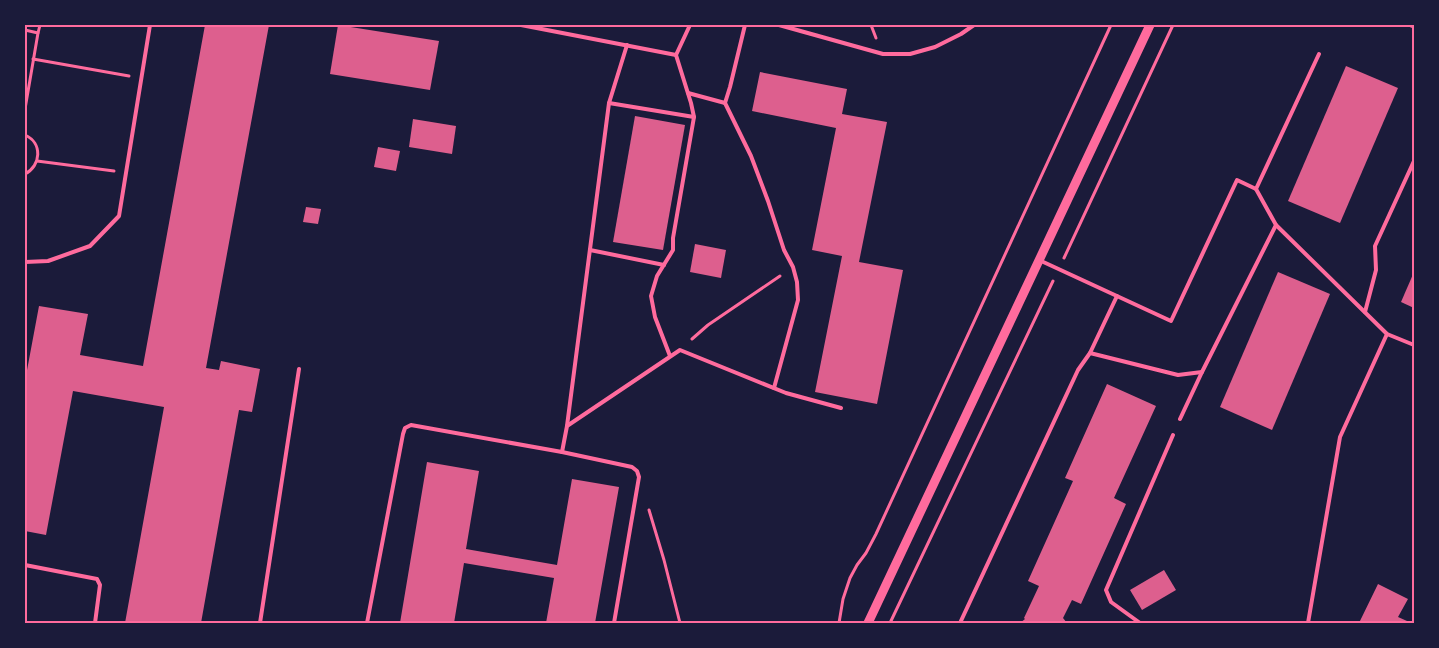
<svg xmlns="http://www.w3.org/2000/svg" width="1439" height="648" font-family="'Roboto Condensed',sans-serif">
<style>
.building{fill:#dd5f8e}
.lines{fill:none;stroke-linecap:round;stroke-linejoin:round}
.path{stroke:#ff6b9d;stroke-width:3}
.service{stroke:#ff6b9d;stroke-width:4}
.tertiary{stroke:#ff6b9d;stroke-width:9}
.neatline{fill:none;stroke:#ff6b9d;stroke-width:2}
</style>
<rect width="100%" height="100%" fill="#1b1b3a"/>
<g class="building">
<polygon points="205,25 269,25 206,368 219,370 221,361 260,369 252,412 239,410 201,623 125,623 164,407 73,391 46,535 25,531 25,381 39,306 88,314 80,355 143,366"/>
<polygon points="338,25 439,41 430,90 330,74"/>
<polygon points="1346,66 1398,88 1340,223 1288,201"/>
<polygon points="760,72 847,89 842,114 887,122 859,262 903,270 877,404 815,392 842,256 812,250 836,128 752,111"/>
<polygon points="635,116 685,125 663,250 613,242"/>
<polygon points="413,119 456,126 452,154 409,147"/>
<polygon points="378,147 400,151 396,171 374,167"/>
<polygon points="306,207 321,209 318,224 303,222"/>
<polygon points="695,244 726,250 721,278 690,272"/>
<polygon points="1278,272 1330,294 1272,430 1220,407"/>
<polygon points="1414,272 1414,308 1401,302"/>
<polygon points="1107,384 1156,406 1114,498 1126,504 1081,604 1072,600 1063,618 1067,623 1020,623 1025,619 1024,618 1039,586 1028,581 1073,481 1065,478"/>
<polygon points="427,462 479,471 466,549 557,565 572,479 619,487 595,623 546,623 554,578 464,563 454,623 400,623"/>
<polygon points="1164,570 1176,590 1142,610 1130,590"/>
<polygon points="1378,584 1408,599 1398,617 1407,621 1406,623 1359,623"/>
</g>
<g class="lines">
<g class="path">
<polyline points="871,25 876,38"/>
<polyline points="1409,25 1414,27"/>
<polyline points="25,30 38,33 40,25"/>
<polyline points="33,59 129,76"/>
<polyline points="25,109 38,33"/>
<path d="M 25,135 C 43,143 41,166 25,174"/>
<polyline points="37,161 114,171"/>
<polyline points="1064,258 1173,25"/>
<polyline points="692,339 708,325 780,276"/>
<polyline points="649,510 664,560 680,623"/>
<polyline points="839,623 843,599 850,578 857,565 866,553 876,534 1111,25"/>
<polyline points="890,623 1053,281"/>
</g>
<g class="service">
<polyline points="521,25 676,55"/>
<polyline points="745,25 730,87 725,103 751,156 768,201 784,250 793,267 797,282 798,300 774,388"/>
<polyline points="779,25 883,54 910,54 935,47 961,34 974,25"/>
<polyline points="688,93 725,103"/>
<polyline points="609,103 694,117"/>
<polyline points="1276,225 1387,334 1414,345"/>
<polyline points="590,250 664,265"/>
<polyline points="1039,260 1171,321 1237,180 1256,189"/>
<polyline points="25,262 48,261 90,246 119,216 150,25"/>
<polyline points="1365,312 1376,270 1375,246 1414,161"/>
<polyline points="1090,353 1117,296"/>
<polyline points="670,356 655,317 651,296 657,276 673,250 673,238 694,117 691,103 676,55 690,25"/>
<polyline points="1180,419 1202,372 1276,225 1256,189 1319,54"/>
<polyline points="567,426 609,103 627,45"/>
<polyline points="562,452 567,426 680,350 786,393 841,408"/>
<polyline points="25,565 97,579 100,585 95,623"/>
<polyline points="260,623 299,369"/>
<polyline points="367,623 403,434 405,428 411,425 562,452 632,467 637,471 639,477 614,623"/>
<polyline points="960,623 1078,370 1090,353 1178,375 1202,372"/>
<polyline points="1140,623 1111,602 1106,590 1173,435"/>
<polyline points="1308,623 1340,437 1387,334"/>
</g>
<polyline class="tertiary" points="868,623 1150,25"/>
</g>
<rect width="1439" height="648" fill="none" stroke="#1b1b3a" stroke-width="52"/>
<rect x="26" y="26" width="1387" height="596" class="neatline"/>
</svg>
